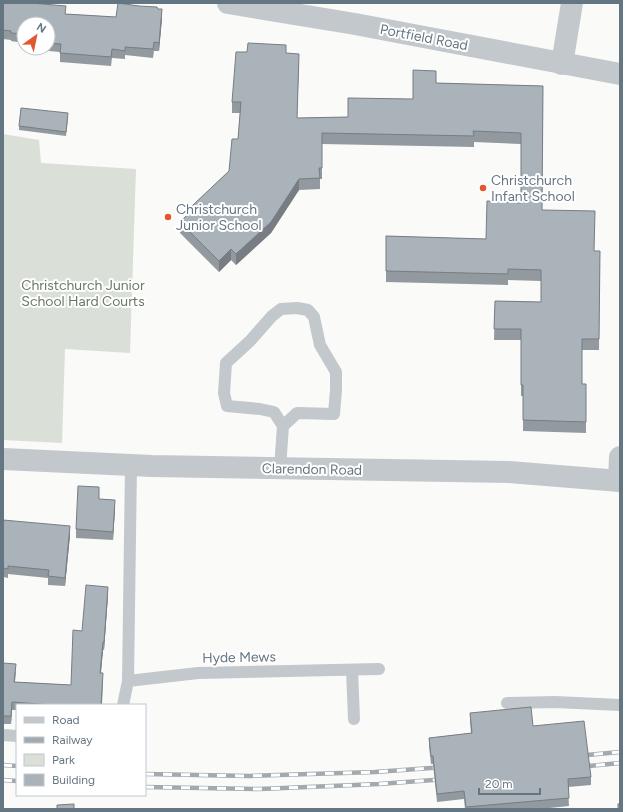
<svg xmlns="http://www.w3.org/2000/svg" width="623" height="812" font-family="Figtree,sans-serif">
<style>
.green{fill:#dadfd7}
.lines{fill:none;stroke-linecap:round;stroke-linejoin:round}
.lane{stroke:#c3c8cc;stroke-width:12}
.street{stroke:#c3c8cc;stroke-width:22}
.rail-casing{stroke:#a2aab0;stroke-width:4.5}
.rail{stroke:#fff;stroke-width:3;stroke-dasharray:9;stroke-linecap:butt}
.wall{fill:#929a9f}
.shaded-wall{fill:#777d82}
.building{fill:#aab3b9;stroke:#777d82}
.poi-dot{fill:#e4572e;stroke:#fff;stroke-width:1.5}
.labels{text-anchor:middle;stroke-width:4;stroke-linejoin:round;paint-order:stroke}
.street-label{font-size:14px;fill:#657683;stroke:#fff}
.poi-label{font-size:14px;fill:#657683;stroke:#fff;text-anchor:start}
.park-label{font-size:14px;fill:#687a64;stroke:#fff}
</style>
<rect width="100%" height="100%" fill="#fafaf8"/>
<polygon class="green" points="3,134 39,140 41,163 136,169 130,353 65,349 62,443 3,440"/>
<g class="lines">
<g class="lane">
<polyline points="280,468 283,426 274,412 260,409 227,406 224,393 226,363 250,341 272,316 281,309 297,308 308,310 314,317 320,345 336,372 336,390 334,414 297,413 283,426"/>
<polyline points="352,670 354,719"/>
<polyline points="128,681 131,465"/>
<polyline points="507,703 555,702 620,705"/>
<polyline points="123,705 128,681 198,673 379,669"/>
<polyline points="3,735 17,736"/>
</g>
<g class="street">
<polyline points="228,3 355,24 620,74"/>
<polyline points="562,64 572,3"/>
<polyline points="3,459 152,466 509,472 620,481"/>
<polyline points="619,481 620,457"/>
</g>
<g class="rail-casing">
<g id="rail">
<polyline points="576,756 620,752"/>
<polyline points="3,765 17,766"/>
<polyline points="578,767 620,763"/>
<polyline points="145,774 249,776 375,772 445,767"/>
<polyline points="3,780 17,781"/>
<polyline points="145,787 260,789 379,784 447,779"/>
</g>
</g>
<use href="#rail" class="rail"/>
</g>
<g class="wall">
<polygon points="3,3 66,14 116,17 162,18 159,51 154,51 153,58 125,55 125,59 112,58 111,66 60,62 60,52 27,49 27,48 48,48 48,24 24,24 24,43 11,41 11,40 3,39"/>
<polygon points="286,53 299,65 297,118 348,117 413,99 436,83 543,86 542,210 594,251 600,251 599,350 582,350 582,384 586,384 586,433 523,431 523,396 521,396 521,340 494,340 495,301 541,302 541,281 508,280 508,285 386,282 386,236 486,239 521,203 521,144 474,142 474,147 322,144 322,179 320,179 320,189 299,190 271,233 236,265 231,260 219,272 180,233 180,222 192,210 192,206 229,171 238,139 240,113 232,113 232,102"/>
<polygon points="68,118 66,136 19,130 19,126"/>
<polygon points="99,499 115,508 113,540 76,538 76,529"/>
<polygon points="3,520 70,535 65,586 48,585 48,578 8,574 8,578 3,577"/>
<polygon points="108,595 104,650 103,650 101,673 103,681 102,705 17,705 17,710 12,710 11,724 3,724 3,663 16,672 15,682 71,685 82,631"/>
<polygon points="470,713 533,726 591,777 591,785 568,787 569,806 540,809 465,809 464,799 437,802 433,764 431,764 429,746 429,738 471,733 470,721"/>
</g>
<g class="shaded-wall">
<polygon points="162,9 162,18 159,51 159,43"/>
<polygon points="299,179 299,190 271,233 236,265 236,254"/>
<polygon points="231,249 231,260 219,272 219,261"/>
<polygon points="115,500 115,508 113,540 113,532"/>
<polygon points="70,526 70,535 65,586 65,578"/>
<polygon points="108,587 108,595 104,650 104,642"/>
<polygon points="103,642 103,650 100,681 100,673"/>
<polygon points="12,702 12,710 11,724 11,716"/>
</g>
<g class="building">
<polygon points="3,3 31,3 66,6 65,14 116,17 118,3 139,6 157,7 158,9 162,9 159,43 154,42 153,49 125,47 125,51 112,49 111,57 60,53 61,44 48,43 48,24 24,24 24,34 11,33 11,31 3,30"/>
<polygon points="248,43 286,45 286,53 299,54 297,118 348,117 348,98 413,99 413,70 436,71 436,83 543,86 542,210 595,211 594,251 600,251 599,339 582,339 582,384 586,384 586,422 523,420 523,385 521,385 521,329 494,329 495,301 541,302 541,270 508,269 508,274 386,271 386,236 486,239 487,201 521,203 521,133 473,131 474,136 322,133 322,168 319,168 320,178 299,179 271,222 236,254 231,249 219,261 180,222 194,208 192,206 229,171 232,139 238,139 241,102 232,102 236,52 247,52"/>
<polygon points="21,108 68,113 66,132 19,126"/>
<polygon points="78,486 99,487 99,499 115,500 113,532 76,529"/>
<polygon points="3,520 70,526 65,578 48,576 49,570 8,566 8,569 3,568"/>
<polygon points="86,585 108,587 104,642 103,642 100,673 103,673 101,705 53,705 12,702 11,716 3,716 3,663 16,664 14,682 71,685 73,630 82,631"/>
<polygon points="531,707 533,726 584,721 591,777 568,779 569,798 466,807 464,791 437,794 433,756 431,756 429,738 472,733 470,713"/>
<polygon points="74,804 74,809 57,809 57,805"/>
<rect x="618" y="804" width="2" height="5"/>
</g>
<g class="poi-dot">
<circle cx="483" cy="188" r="4"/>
<circle cx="168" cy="217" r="4"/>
</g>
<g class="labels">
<g class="street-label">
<text transform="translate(424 37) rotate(11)" y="5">Portfield Road</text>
<text transform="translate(312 469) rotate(1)" y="5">Clarendon Road</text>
<text transform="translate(239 657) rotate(-1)" y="5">Hyde Mews</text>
</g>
<g class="poi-label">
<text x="491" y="185">Christchurch<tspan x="491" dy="16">Infant School</tspan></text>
<text x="176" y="214">Christchurch<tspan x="176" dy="16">Junior School</tspan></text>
</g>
<g class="park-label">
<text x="83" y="290">Christchurch Junior<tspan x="83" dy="16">School Hard Courts</tspan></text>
</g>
</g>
<rect width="623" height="812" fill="none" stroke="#657683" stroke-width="8"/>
<rect x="16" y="704" width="130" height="92" fill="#ffffff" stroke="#c1c8cd"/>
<rect x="24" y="717" width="20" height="6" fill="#c3c8cc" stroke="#c1c8cd"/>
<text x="52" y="724" font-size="12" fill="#657683">Road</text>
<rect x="24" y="737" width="20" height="6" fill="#a2aab0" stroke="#c1c8cd"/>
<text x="52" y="744" font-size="12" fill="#657683">Railway</text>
<rect x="24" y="754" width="20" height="12" fill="#dadfd7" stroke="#c1c8cd"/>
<text x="52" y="764" font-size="12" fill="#657683">Park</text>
<rect x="24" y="774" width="20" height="12" fill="#aab3b9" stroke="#c1c8cd"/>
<text x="52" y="784" font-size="12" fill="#657683">Building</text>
<g transform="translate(36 36) rotate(33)"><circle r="19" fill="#ffffff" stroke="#c1c8cd"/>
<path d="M0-3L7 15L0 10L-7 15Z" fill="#e4572e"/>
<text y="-6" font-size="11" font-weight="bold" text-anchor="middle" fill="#657683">N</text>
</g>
<path d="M479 788v6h61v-6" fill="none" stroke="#657683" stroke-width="2"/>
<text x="485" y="788" font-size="12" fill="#657683" stroke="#ffffff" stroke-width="3" paint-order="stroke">20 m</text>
</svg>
